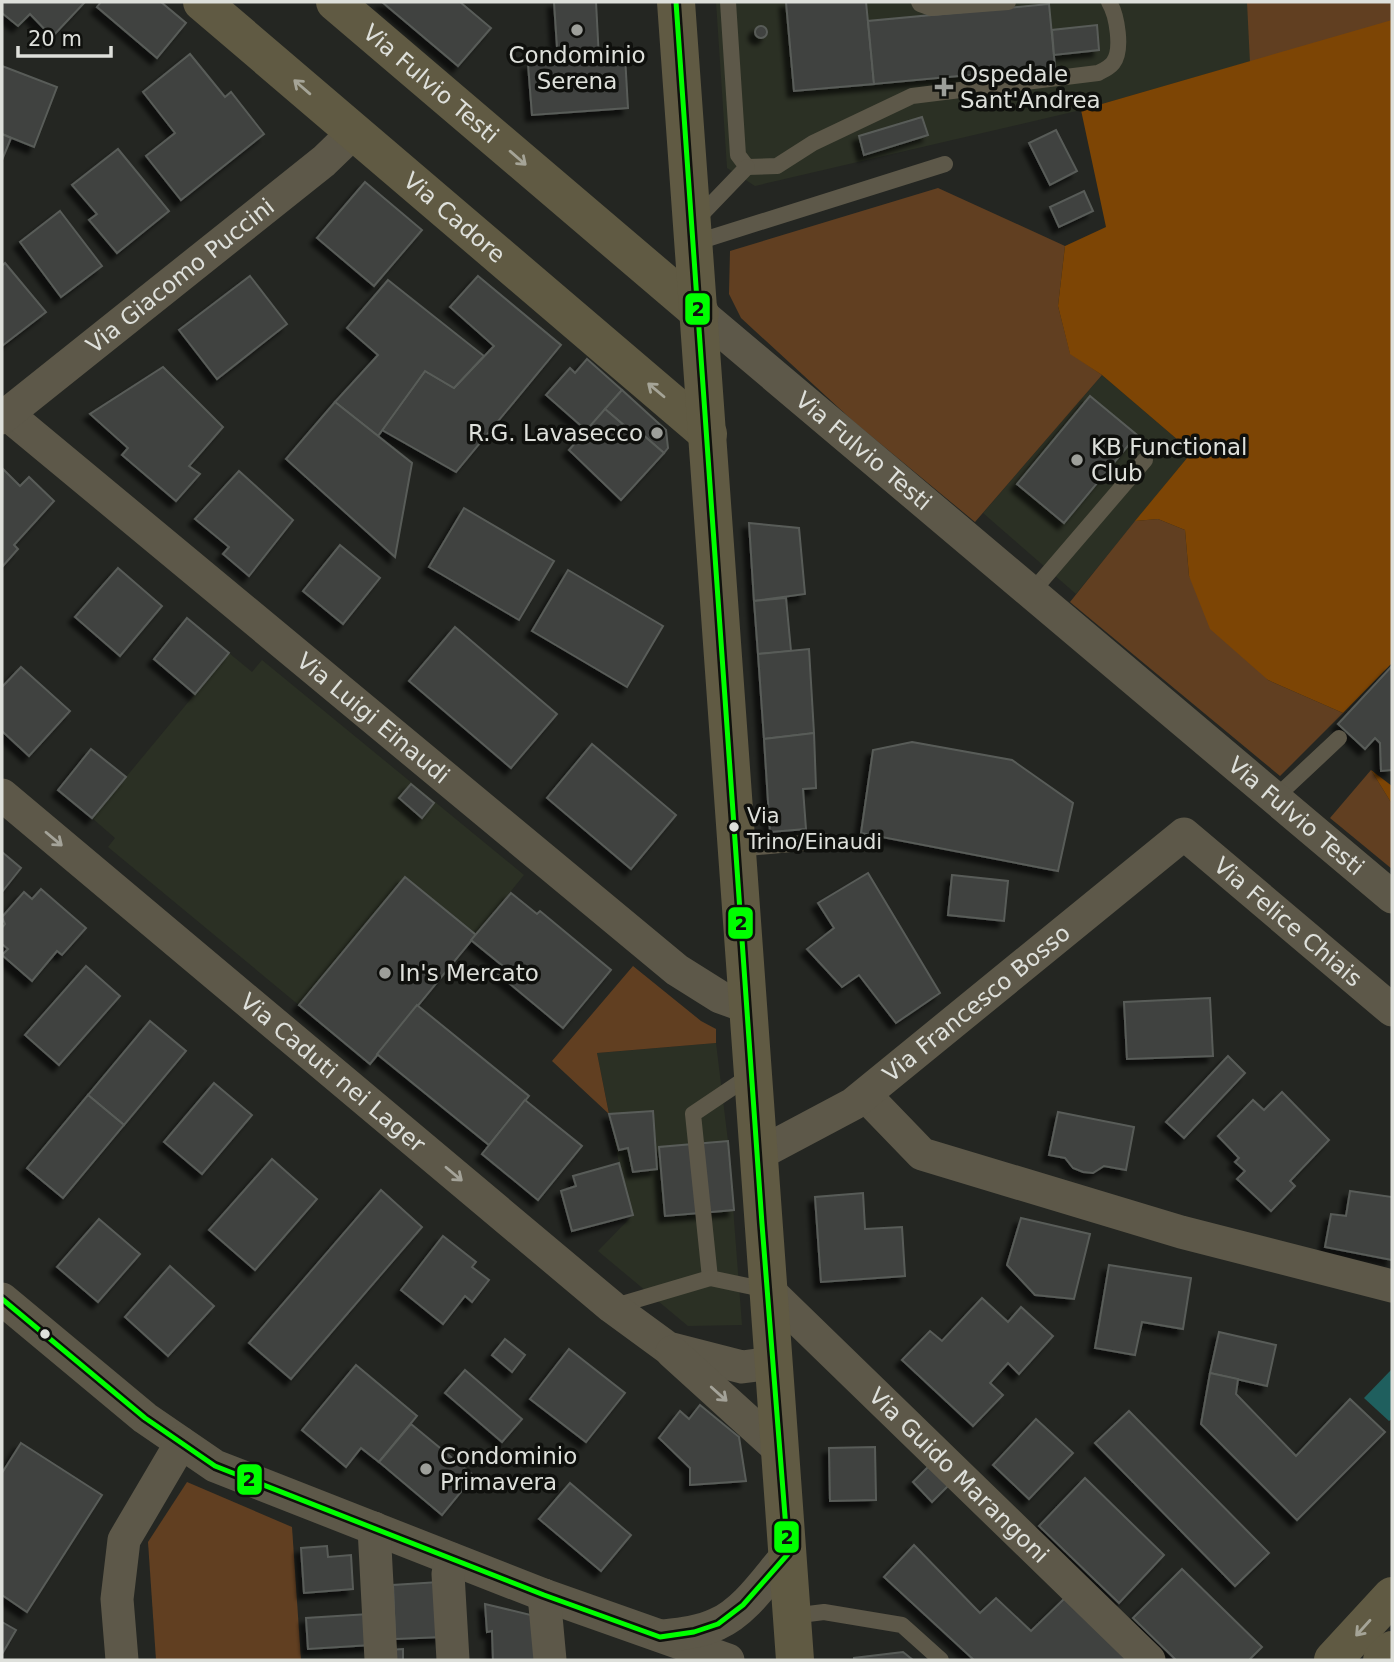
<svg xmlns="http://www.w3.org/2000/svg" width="1394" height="1662" font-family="'DejaVu Sans',sans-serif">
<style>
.built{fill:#2b3024}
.green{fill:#613f21}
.forest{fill:#7d4505}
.water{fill:#1f5f5e}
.building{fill:#3f423f;stroke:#595c59;stroke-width:2;filter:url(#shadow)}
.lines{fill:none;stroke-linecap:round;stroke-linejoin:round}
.lane{stroke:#5d5849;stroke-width:16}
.street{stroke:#5d5849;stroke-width:33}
.secondary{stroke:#605a43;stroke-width:38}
.bus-1-casing{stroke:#0f100d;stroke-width:10}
.bus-1{stroke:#0f0;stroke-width:5}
.oneway{stroke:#a5a497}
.oneway2{stroke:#a4a399}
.poi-dot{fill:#9d9f9a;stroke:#0f100d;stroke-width:2.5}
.bus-dot{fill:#dee0db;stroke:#0f100d;stroke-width:2.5}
.labels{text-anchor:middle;stroke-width:7;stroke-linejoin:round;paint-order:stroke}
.bus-label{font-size:21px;fill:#dee0db;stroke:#0f100d;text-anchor:start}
.poi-label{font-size:23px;fill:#dee0db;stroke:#0f100d;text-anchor:start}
.street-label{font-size:23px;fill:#dee0db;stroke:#0f100d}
.line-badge{stroke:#0f100d;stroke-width:2.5}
.pale-badge-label{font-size:19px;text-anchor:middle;font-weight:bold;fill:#111}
</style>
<defs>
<filter id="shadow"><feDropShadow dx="-6" dy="6" stdDeviation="2" flood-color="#0009"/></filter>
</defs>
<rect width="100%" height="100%" fill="#242622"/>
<g class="built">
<polygon points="716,2 1392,2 1392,21 1081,110 755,186 727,168"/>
<polygon points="1102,375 1192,452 1076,594 983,513"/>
<polygon points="229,653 252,672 262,660 524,875 370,1064 108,847 115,838 92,818"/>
<polygon points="716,1043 728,1141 742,1325 688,1326 598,1251 633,1215 619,1163 597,1053"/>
</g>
<g class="green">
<polygon points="1247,2 1392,2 1392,21 1250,63"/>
<polygon points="938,188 1065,246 1058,306 1070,353 1102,375 975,522 853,421 741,318 729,294 730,251"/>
<polygon points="1158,519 1185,530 1189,576 1268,680 1343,713 1280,776 1070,602 1135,521"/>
<polygon points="1371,770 1392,804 1392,869 1330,818"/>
<polygon points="633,966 701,1021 716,1029 716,1043 597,1053 609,1114 552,1061"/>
<polygon points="187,1482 292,1527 301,1660 156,1660 148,1542"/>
</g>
<g class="forest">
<polygon points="1392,20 1392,663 1343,713 1268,680 1210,629 1189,576 1185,530 1158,519 1135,521 1192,452 1102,375 1070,354 1058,306 1065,246 1106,227 1081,110"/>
<polygon points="1371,770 1392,786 1392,804"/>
</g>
<polygon class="water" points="1392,1369 1392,1419 1389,1421 1364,1398"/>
<g class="building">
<polygon points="2,2 85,2 52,37 30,14 18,26 2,13"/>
<polygon points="101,2 161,2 186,23 157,58 97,7"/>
<polygon points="382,2 460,2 491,28 458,66"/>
<polygon points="554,2 596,2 599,59 558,62"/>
<polygon points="786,2 866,2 874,84 794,91"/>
<polygon points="1049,4 1055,67 874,84 868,21"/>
<polygon points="1097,25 1099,50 1054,55 1052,30"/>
<circle cx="761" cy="32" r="6"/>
<polygon points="190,54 225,97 231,92 264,134 181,200 146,156 175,133 143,92"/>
<polygon points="625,56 628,108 532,115 528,64"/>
<polygon points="2,66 57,87 34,147 2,134"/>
<polygon points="922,117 928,135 864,155 859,136"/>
<polygon points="1056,130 1077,171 1050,185 1029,143"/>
<polygon points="2,134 11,138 2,160"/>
<polygon points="118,149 169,211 117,253 89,220 97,214 72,185"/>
<polygon points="365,182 422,230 374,286 317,238"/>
<polygon points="1084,191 1093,211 1059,227 1050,207"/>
<polygon points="60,211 102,266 61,297 20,242"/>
<polygon points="5,263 46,312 2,346 2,266"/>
<polygon points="250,276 287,324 217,379 179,330"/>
<polygon points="478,276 561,345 456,472 382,430 425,371 454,388 494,346 450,307"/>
<polygon points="388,280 484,356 454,388 425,371 378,436 335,402 378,355 347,328"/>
<polygon points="587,359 622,390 587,431 546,395 570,368 575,373"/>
<polygon points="163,367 223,427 189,466 200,474 176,501 122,455 128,448 90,414"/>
<polygon points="622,390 666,430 668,448 664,453 642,434 639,438 605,409"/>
<polygon points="1090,396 1137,435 1064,523 1017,484"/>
<polygon points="335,402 412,463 395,557 286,459"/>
<polygon points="605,409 639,438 642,434 664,453 621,500 569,450"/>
<polygon points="3,469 20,486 29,477 54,501 14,545 18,549 2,567"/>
<polygon points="239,471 293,520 249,576 223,554 229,547 195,519"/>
<polygon points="464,508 554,561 519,620 429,567"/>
<polygon points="749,523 799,528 805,594 754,601"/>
<polygon points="340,545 380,578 343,624 303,591"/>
<polygon points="118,568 162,606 120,656 75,617"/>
<polygon points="568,570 663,626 627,687 532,631"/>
<polygon points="786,598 791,651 758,654 754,601"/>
<polygon points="187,618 229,653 195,694 154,659"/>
<polygon points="455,627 557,714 511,768 409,681"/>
<polygon points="809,649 814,733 764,739 758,654"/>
<polygon points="1392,666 1392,770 1381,771 1380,743 1375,738 1365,749 1338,724"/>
<polygon points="21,667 70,711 29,756 2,731 2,687"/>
<polygon points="814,733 816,788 803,789 806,829 770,832 764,739"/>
<polygon points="912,742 1012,760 1073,803 1058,871 861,833 873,750"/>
<polygon points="592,744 676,815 631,869 547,798"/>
<polygon points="91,749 126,777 92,818 58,790"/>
<polygon points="411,784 434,803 422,818 399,798"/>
<polygon points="2,852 21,868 2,892"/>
<polygon points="868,873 940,993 896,1023 859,975 842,987 807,949 834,928 818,903"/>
<polygon points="952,875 1008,881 1004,921 948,915"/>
<polygon points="405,877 476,935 370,1064 299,1005"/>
<polygon points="41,889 86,928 62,955 57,951 32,981 2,955 8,949 2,944 2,928 5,924 2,917 24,892 32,899"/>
<polygon points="511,893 537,914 540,911 611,970 563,1028 498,974 504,967 471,940"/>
<polygon points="86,966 120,996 59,1065 25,1035"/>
<polygon points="1210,998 1213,1056 1127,1059 1124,1002"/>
<polygon points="417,1005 529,1096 489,1145 377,1054"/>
<polygon points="150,1021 186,1051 124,1125 88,1095"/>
<polygon points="1228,1056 1245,1073 1184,1138 1166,1122"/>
<polygon points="214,1083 252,1115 202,1174 164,1142"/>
<polygon points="1282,1092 1329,1140 1290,1181 1295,1186 1271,1211 1237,1179 1245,1171 1235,1162 1239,1158 1218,1136 1253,1100 1264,1110"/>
<polygon points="88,1095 124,1125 63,1198 27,1168"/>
<polygon points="525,1100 582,1146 538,1200 482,1154"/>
<polygon points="653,1111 657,1169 633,1172 628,1148 619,1150 609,1114"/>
<polygon points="1058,1112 1134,1127 1126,1170 1104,1166 1093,1173 1083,1172 1073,1168 1065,1158 1049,1155"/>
<polygon points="728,1141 734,1210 665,1216 659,1147"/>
<polygon points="272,1159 317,1199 255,1270 209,1230"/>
<polygon points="619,1163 633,1215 572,1231 561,1191 576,1186 573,1176"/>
<polygon points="381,1190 422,1227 291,1379 249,1343"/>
<polygon points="1350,1191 1392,1197 1392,1260 1325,1247 1331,1214 1346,1216"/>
<polygon points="863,1193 865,1229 902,1227 905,1276 821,1282 815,1197"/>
<polygon points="1021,1218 1090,1234 1074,1299 1035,1295 1007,1265"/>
<polygon points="99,1219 140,1254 98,1302 57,1267"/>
<polygon points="443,1236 476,1262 472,1267 489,1280 472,1302 465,1296 443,1324 401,1290"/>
<polygon points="1109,1265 1191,1278 1183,1329 1142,1322 1135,1355 1095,1348"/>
<polygon points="170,1266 214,1306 168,1356 125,1317"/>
<polygon points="982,1298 1008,1322 1021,1307 1053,1336 1019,1374 1008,1363 990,1383 1003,1395 973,1426 902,1360 930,1331 942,1341"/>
<polygon points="1219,1332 1276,1345 1267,1386 1210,1373"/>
<polygon points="505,1339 525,1355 512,1372 492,1355"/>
<polygon points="569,1349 625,1393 586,1442 530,1399"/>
<polygon points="356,1365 417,1416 379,1462 361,1448 346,1467 302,1430"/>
<polygon points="465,1370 522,1419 502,1442 445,1393"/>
<polygon points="1210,1373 1238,1379 1236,1394 1296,1456 1350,1399 1385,1432 1297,1520 1201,1424"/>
<polygon points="700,1405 739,1437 746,1481 690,1485 690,1468 659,1438 680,1411 689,1419"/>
<polygon points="1129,1411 1269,1553 1235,1586 1095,1443"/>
<polygon points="1036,1419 1073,1453 1029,1499 993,1465"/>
<polygon points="411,1424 474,1476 442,1515 379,1462"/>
<polygon points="21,1443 102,1495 27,1612 2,1595 2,1473"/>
<polygon points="875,1447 876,1500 830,1501 829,1448"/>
<polygon points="930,1465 949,1485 932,1502 913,1482"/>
<polygon points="1085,1478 1164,1555 1119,1603 1039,1526"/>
<polygon points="570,1483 631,1535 601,1571 539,1519"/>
<polygon points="914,1545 980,1613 996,1598 1031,1631 1065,1598 1127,1660 974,1660 884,1577"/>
<polygon points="327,1546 328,1557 351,1555 353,1589 304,1593 301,1548"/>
<polygon points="1182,1569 1262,1647 1249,1660 1176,1660 1133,1618"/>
<polygon points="439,1582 442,1637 395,1639 393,1585"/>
<polygon points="485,1604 539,1617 542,1660 493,1660 492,1631 487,1632"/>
<polygon points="369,1614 371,1645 308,1649 306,1618"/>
<polygon points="2,1622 16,1630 2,1654"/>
<polygon points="403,1649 403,1660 389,1660 389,1650"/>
<polygon points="903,1652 913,1660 854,1660 854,1658"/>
</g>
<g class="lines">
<g class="lane">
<path d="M 728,2 L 738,155 L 747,167 L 777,166 L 813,143 L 912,96 L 1098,73 C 1104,70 1109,68 1113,63 C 1123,50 1117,15 1109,2"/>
<polyline points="919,2 920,4 931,8 1008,2"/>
<polyline points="697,219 747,167"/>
<polyline points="694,243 945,164"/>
<polyline points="1031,593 1145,460"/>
<polyline points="1275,798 1339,738"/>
<polyline points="737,849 825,841"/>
<polyline points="751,1075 693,1114 710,1278 767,1290"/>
<polyline points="612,1307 710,1278"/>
<polyline points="792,1616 824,1612 902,1625 941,1660"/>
</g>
<g class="street">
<path id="s1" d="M 700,313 L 1392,897"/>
<path id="s2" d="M 7,414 L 677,970 L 720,997 L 748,1007"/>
<path id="s3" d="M 2,418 L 324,161 L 354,132"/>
<path id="s4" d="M 2,795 L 612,1307 L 668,1348 L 742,1367 L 773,1363"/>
<polyline points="865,1095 922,1154 1181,1232 1392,1286"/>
<path id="s5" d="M 757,1155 L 853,1104 L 1184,834 L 1392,1010"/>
<path id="s6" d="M 768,1290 L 1149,1660"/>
<polyline points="2,1299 145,1418 215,1466 544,1595 728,1660"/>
<polyline points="672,1352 780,1450"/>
<polyline points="374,1528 381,1660"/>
<polyline points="451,1559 448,1574 453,1660"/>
<polyline points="544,1595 550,1660"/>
<path d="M 663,1636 C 681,1634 700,1632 717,1624 C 746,1611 767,1578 788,1554"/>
<polyline points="122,1660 117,1599 124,1540 181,1443"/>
</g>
<g class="secondary">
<path id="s7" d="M 202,2 L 708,434"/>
<path id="s8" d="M 335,2 L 700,313"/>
<polyline points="676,2 795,1660"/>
<polyline points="1333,1660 1392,1596"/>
<polyline points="1382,1660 1392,1650"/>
</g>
<g class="bus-1-casing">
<polyline id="bus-1" points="2,1299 145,1418 215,1466 544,1595 660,1637 694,1632 718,1624 743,1605 788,1554 762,1224 676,2"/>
</g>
<use href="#bus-1" class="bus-1"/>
</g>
<defs><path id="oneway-shaft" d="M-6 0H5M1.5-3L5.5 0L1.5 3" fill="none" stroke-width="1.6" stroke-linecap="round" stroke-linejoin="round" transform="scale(1.75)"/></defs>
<g class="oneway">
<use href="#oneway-shaft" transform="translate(302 87) rotate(-139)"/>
<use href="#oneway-shaft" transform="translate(518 158) rotate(41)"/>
<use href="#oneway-shaft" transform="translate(656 390) rotate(-140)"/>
<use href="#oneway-shaft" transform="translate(1363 1628) rotate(132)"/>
</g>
<g class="oneway2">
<use href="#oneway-shaft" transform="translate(54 839) rotate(40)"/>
<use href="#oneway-shaft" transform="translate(454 1174) rotate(40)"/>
<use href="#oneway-shaft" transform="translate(719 1394) rotate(42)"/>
</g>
<g class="poi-dot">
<circle cx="577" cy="30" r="7"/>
<path d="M940.5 76.5h7v7h7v7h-7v7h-7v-7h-7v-7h7z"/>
<circle cx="657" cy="433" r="7"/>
<circle cx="1077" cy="460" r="7"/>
<circle cx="385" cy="973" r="7"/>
<circle cx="426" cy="1469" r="7"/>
</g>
<g class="bus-dot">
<circle cx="734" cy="827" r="6"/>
<circle cx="45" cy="1334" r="6"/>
</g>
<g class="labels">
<g class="bus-label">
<text x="747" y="823">Via<tspan x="747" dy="26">Trino/Einaudi</tspan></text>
</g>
<g class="poi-label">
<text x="577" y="63" text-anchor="middle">Condominio<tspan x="577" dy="26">Serena</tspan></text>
<text x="960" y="82">Ospedale<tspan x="960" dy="26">Sant'Andrea</tspan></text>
<text x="643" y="441" text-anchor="end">R.G. Lavasecco</text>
<text x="1091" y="455">KB Functional<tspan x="1091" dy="26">Club</tspan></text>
<text x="399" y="981">In's Mercato</text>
<text x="440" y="1464">Condominio<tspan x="440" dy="26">Primavera</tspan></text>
</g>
<g class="street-label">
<text dy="8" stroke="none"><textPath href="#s8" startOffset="126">Via Fulvio Testi</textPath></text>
<text dy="8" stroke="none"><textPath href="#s7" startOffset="332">Via Cadore</textPath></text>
<text dy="8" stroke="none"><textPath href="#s3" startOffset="228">Via Giacomo Puccini</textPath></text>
<text dy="8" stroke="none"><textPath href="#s1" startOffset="214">Via Fulvio Testi</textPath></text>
<text dy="8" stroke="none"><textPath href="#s2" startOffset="476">Via Luigi Einaudi</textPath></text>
<text dy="8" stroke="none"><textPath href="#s1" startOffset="780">Via Fulvio Testi</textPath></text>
<text dy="8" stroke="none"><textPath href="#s5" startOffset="672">Via Felice Chiais</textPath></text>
<text dy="8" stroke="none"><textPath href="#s5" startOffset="268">Via Francesco Bosso</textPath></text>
<text dy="8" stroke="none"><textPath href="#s4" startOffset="432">Via Caduti nei Lager</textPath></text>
<text dy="8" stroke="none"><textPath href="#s6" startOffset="266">Via Guido Marangoni</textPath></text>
</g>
</g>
<g class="line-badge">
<rect x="684" y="292" width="27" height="34" rx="7" fill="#0f0"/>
<rect x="727" y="906" width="27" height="34" rx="7" fill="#0f0"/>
<rect x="236" y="1463" width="27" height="33" rx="7" fill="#0f0"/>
<rect x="773" y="1520" width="27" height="34" rx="7" fill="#0f0"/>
</g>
<g class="pale-badge-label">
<text x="698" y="316">2</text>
<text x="741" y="930">2</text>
<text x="249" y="1486">2</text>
<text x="787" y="1544">2</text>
</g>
<rect width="1394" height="1662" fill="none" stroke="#dee0db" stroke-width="7"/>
<path d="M18 46v10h93v-10" fill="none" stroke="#dee0db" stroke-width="3.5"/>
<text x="28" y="46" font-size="21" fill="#dee0db" stroke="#0f100d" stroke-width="5" paint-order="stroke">20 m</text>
</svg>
